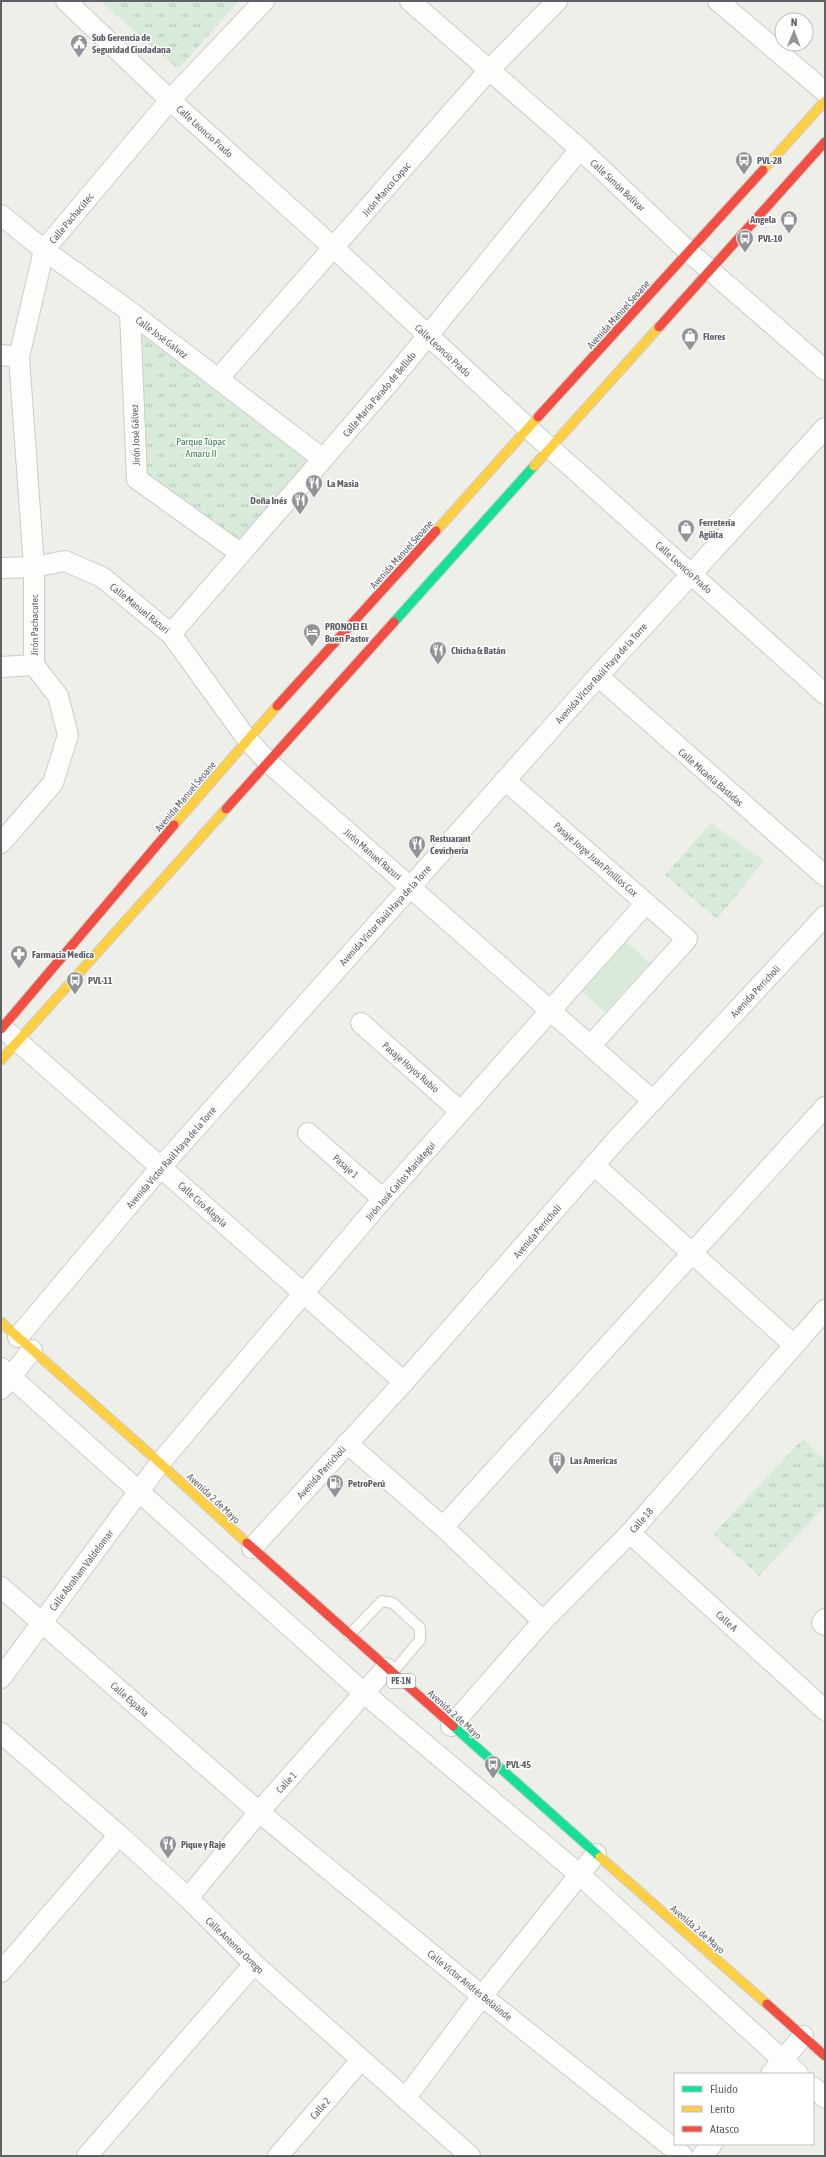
<svg xmlns="http://www.w3.org/2000/svg" width="826" height="2157" font-family="'Asap Condensed',sans-serif">
<style>
.grass{fill:url(#grass-tufts)}
.pitch{fill:#d8ebda}
.lines{fill:none;stroke-linecap:round;stroke-linejoin:round}
.lane-casing{stroke:#cbccca;stroke-width:12}
.street-casing{stroke:#cbccca;stroke-width:22}
.fast-casing{stroke:#cccccb;stroke-width:11}
.slow-casing{stroke:#cccccb;stroke-width:11}
.jam-casing{stroke:#cccccb;stroke-width:11}
.lane{stroke:#fdfdfc;stroke-width:10}
.street{stroke:#fdfdfc;stroke-width:20}
.fast{stroke:#16e098;stroke-width:9}
.slow{stroke:#ffcf43;stroke-width:9}
.jam{stroke:#f24e42;stroke-width:9}
.labels{text-anchor:middle;stroke-width:3;stroke-linejoin:round;paint-order:stroke}
.shield{fill:#fff;stroke:#8f9095;stroke-width:1}
.shield-label{font-size:9px;font-weight:bold;fill:#5f6168}
.poi-label{font-size:10px;font-weight:bold;fill:#5f6168;stroke:#fff;text-anchor:start}
.street-label{font-size:10px;fill:#5f6168;stroke:#fff}
.park-label{font-size:10px;fill:#36804a;stroke:#fff}
</style>
<defs>
<pattern id="grass-tufts" width="24" height="20" patternUnits="userSpaceOnUse"><rect width="24" height="20" fill="#d8ebda"/><path d="M3 7l-1-3M5 7V3M7 7l1-3M15 17l-1-3M17 17v-4M19 17l1-3" fill="none" stroke="#b2c2b5"/></pattern>
</defs>
<rect width="100%" height="100%" fill="#efefea"/>
<g class="grass">
<polygon points="100,1 239,1 178,69"/>
<polygon points="130,313 320,460 241,548 137,479"/>
<polygon points="711,823 764,861 717,919 665,875"/>
<polygon points="803,1439 825,1460 825,1506 759,1576 713,1534"/>
</g>
<polygon class="pitch" points="624,940 650,963 605,1012 579,989"/>
<g class="lines">
<g class="lane-casing">
<polyline id="lane" points="349,1635 382,1601 393,1603 420,1628 420,1640 392,1673"/>
</g>
<g class="street-casing">
<g id="street">
<polyline points="66,1 170,100 334,248 529,429 825,694"/>
<polyline points="410,1 580,149 689,252 825,370"/>
<polyline points="718,1 825,92"/>
<polyline points="1,215 44,250 121,305 323,459"/>
<polyline points="130,313 137,479 240,553"/>
<polyline points="1,355 19,357"/>
<polyline points="218,379 489,70 557,1"/>
<polyline points="1,568 34,567 65,561 102,577 171,634 247,739 268,762 653,1101"/>
<polyline points="171,634 394,377 580,149"/>
<polyline points="1,667 34,665"/>
<polyline points="598,676 825,876"/>
<polyline points="505,780 687,939 591,1045"/>
<polyline points="1,843 53,783 68,735 58,696 34,665 34,567 19,357 44,250 170,100 264,1"/>
<polyline points="361,1023 460,1111"/>
<polyline points="5,1030 404,1382"/>
<polyline points="308,1133 383,1199"/>
<polyline points="594,1165 794,1345"/>
<polyline points="18,1337 161,1167 598,676 825,428"/>
<polyline points="1,1368 364,1693 580,1875 798,2074"/>
<polyline points="1,1389 32,1350"/>
<polyline points="347,1443 443,1527 543,1621"/>
<polyline points="443,1527 825,1107"/>
<polyline points="630,1533 825,1710"/>
<polyline points="252,1548 404,1382 618,1138 825,916"/>
<polyline points="1,1587 259,1812 482,1996 683,2156"/>
<polyline points="825,1619 822,1623 825,1625"/>
<polyline points="1,1678 160,1463 383,1199 646,903"/>
<polyline points="451,1726 543,1621 630,1533 825,1310"/>
<polyline points="1,1733 119,1835 188,1898 254,1964 470,2156"/>
<polyline points="188,1898 259,1812 386,1668"/>
<polyline points="1,1972 119,1835"/>
<polyline points="771,2074 803,2036"/>
<polyline points="813,2087 825,2098"/>
<polyline points="405,2099 482,1996 596,1854"/>
<polyline points="87,2156 254,1964"/>
<polyline points="278,2156 361,2060"/>
<polyline points="702,2156 712,2144"/>
</g>
</g>
<g class="fast-casing">
<g id="fast">
<polyline points="394,622 534,466"/>
<polyline points="453,1726 600,1857"/>
</g>
</g>
<g class="slow-casing">
<g id="slow">
<polyline points="763,170 825,101"/>
<polyline points="534,466 659,327"/>
<polyline points="436,531 538,417"/>
<polyline points="174,825 277,706"/>
<polyline points="1,1060 226,809"/>
<polyline points="1,1322 160,1463 247,1543"/>
<polyline points="600,1857 767,2004"/>
</g>
</g>
<g class="jam-casing">
<g id="jam">
<polyline points="659,327 825,142"/>
<polyline points="538,417 763,170"/>
<polyline points="277,706 436,531"/>
<polyline points="226,809 394,622"/>
<polyline points="1,1029 174,825"/>
<polyline points="247,1543 453,1726"/>
<polyline points="767,2004 825,2056"/>
</g>
</g>
<use href="#lane" class="lane"/>
<use href="#street" class="street"/>
<use href="#fast" class="fast"/>
<use href="#slow" class="slow"/>
<use href="#jam" class="jam"/>
</g>
<defs>
<g id="civic-pin" transform="scale(0.9)"><path d="M0 17L-7.5 6A9.5 9.5 0 1 1 7.5 6Z" fill="#919396" stroke="#fff"/><path d="M-.6-6.5H3V-4.5H.6V-3L4-1V1h2V6H-6V1h2V-1L-.6-3ZM-1.2 2.5V6h2.4V2.5Z" fill="#fff"/></g>
<g id="bus-pin" transform="scale(0.9)"><path d="M0 17L-7.5 6A9.5 9.5 0 1 1 7.5 6Z" fill="#919396" stroke="#fff"/><path d="M-5-6H5V4H4V6H2V4H-2V6H-4V4H-5ZM-3.5-4V0h7V-4ZM-3.5 1.2v1.5H-2V1.2ZM2 1.2v1.5H3.5V1.2Z" fill="#fff"/></g>
<g id="shop-pin" transform="scale(0.9)"><path d="M0 17L-7.5 6A9.5 9.5 0 1 1 7.5 6Z" fill="#919396" stroke="#fff"/><path d="M-5-2.5h2.3a2.7 3.5 0 0 1 5.4 0H5L5.5 6h-11ZM-1.5-2.5h3a1.5 2.3 0 0 0-3 0Z" fill="#fff"/></g>
<g id="restaurant-pin" transform="scale(0.9)"><path d="M0 17L-7.5 6A9.5 9.5 0 1 1 7.5 6Z" fill="#919396" stroke="#fff"/><path d="M-5-6h1v4h1v-4h1v4h1v-4h1v5L-1.5 .5V6h-2V.5L-5-1ZM5-6V6H3V1.5H1.5Q1.5-4 5-6Z" fill="#fff"/></g>
<g id="hotel-pin" transform="scale(0.9)"><path d="M0 17L-7.5 6A9.5 9.5 0 1 1 7.5 6Z" fill="#919396" stroke="#fff"/><path d="M-6-4.5h1.5V1H6V5H4.5V3h-9V5H-6ZM-4 0a1.8 1.8 0 1 1 3.6 0ZM.5 0V-2.5h3Q6-2.5 6 0Z" fill="#fff"/></g>
<g id="pharmacy-pin" transform="scale(0.9)"><path d="M0 17L-7.5 6A9.5 9.5 0 1 1 7.5 6Z" fill="#919396" stroke="#fff"/><path d="M-2-6h4v4h4v4h-4v4h-4v-4h-4v-4h4Z" fill="#fff"/></g>
<g id="building-pin" transform="scale(0.9)"><path d="M0 17L-7.5 6A9.5 9.5 0 1 1 7.5 6Z" fill="#919396" stroke="#fff"/><path d="M-4-6H4V6H1V3H-1V6H-4ZM-2.5-4.3h1.7v1.8h-1.7ZM.8-4.3h1.7v1.8H.8ZM-2.5-1h1.7V.8h-1.7ZM.8-1h1.7V.8H.8Z" fill="#fff"/></g>
<g id="fuel-pin" transform="scale(0.9)"><path d="M0 17L-7.5 6A9.5 9.5 0 1 1 7.5 6Z" fill="#919396" stroke="#fff"/><path d="M-5.5-6h7V0h2V4h1.3V-2.5L3-4.5l.8-.8L6-3V5H2.5V1h-1V6h-7ZM-4.2-4.7v3.2H.2V-4.7Z" fill="#fff"/></g>
</defs>
<g fill-rule="evenodd">
<use href="#civic-pin" x="79" y="43"/>
<use href="#bus-pin" x="744" y="160"/>
<use href="#shop-pin" x="789" y="219"/>
<use href="#bus-pin" x="745" y="238"/>
<use href="#shop-pin" x="690" y="336"/>
<use href="#restaurant-pin" x="314" y="483"/>
<use href="#restaurant-pin" x="300" y="500"/>
<use href="#shop-pin" x="686" y="528"/>
<use href="#hotel-pin" x="312" y="632"/>
<use href="#restaurant-pin" x="438" y="650"/>
<use href="#restaurant-pin" x="417" y="844"/>
<use href="#pharmacy-pin" x="19" y="954"/>
<use href="#bus-pin" x="75" y="980"/>
<use href="#building-pin" x="557" y="1460"/>
<use href="#fuel-pin" x="335" y="1483"/>
<use href="#bus-pin" x="493" y="1764"/>
<use href="#restaurant-pin" x="168" y="1844"/>
</g>
<g class="labels">
<rect class="shield" x="387" y="1674" width="28" height="14" rx="3"/>
<g class="shield-label">
<text x="401" y="1684">PE-1N</text>
</g>
<g class="poi-label">
<text x="92" y="41">Sub Gerencia de<tspan x="92" dy="12">Seguridad Ciudadana</tspan></text>
<text x="757" y="164">PVL-28</text>
<text x="776" y="223" text-anchor="end">Angela</text>
<text x="758" y="242">PVL-10</text>
<text x="703" y="340">Flores</text>
<text x="327" y="487">La Masia</text>
<text x="287" y="504" text-anchor="end">Doña Inés</text>
<text x="699" y="526">Ferretería<tspan x="699" dy="12">Agüita</tspan></text>
<text x="325" y="630">PRONOEI El<tspan x="325" dy="12">Buen Pastor</tspan></text>
<text x="451" y="654">Chicha &amp; Batán</text>
<text x="430" y="842">Restuarant<tspan x="430" dy="12">Cevicheria</tspan></text>
<text x="32" y="958">Farmacia Medica</text>
<text x="88" y="984">PVL-11</text>
<text x="570" y="1464">Las Americas</text>
<text x="348" y="1487">PetroPerú</text>
<text x="506" y="1768">PVL-45</text>
<text x="181" y="1848">Pique y Raje</text>
</g>
<g class="street-label">
<text transform="translate(205 131) rotate(42)" y="4">Calle Leoncio Prado</text>
<text transform="translate(618 185) rotate(43)" y="4">Calle Simón Bolívar</text>
<text transform="translate(386 189) rotate(-49)" y="4">Jirón Manco Capac</text>
<text transform="translate(71 218) rotate(-50)" y="4">Calle Pachacútec</text>
<text transform="translate(618 314) rotate(-48)" y="4">Avenida Manuel Seoane</text>
<text transform="translate(162 337) rotate(37)" y="4">Calle José Galvez</text>
<text transform="translate(443 350) rotate(43)" y="4">Calle Leoncio Prado</text>
<text transform="translate(379 394) rotate(-50)" y="4">Calle María Parado de Bellido</text>
<text transform="translate(135 435) rotate(-92)" y="4">Jirón José Gálvez</text>
<text transform="translate(401 554) rotate(-48)" y="4">Avenida Manuel Seoane</text>
<text transform="translate(684 567) rotate(42)" y="4">Calle Leoncio Prado</text>
<text transform="translate(140 608) rotate(39)" y="4">Calle Manuel Razuri</text>
<text transform="translate(34 625) rotate(-90)" y="4">Jirón Pachacutec</text>
<text transform="translate(601 673) rotate(-48)" y="4">Avenida Víctor Raúl Haya de la Torre</text>
<text transform="translate(711 777) rotate(41)" y="4">Calle Micaela Bastidas</text>
<text transform="translate(185 796) rotate(-50)" y="4">Avenida Manuel Seoane</text>
<text transform="translate(373 854) rotate(41)" y="4">Jirón Manuel Razuri</text>
<text transform="translate(596 859) rotate(41)" y="4">Pasaje Jorge Juan Pinillos Cox</text>
<text transform="translate(385 915) rotate(-48)" y="4">Avenida Víctor Raúl Haya de la Torre</text>
<text transform="translate(755 991) rotate(-47)" y="4">Avenida Perricholi</text>
<text transform="translate(411 1067) rotate(41)" y="4">Pasaje Hoyos Rubio</text>
<text transform="translate(171 1157) rotate(-49)" y="4">Avenida Víctor Raúl Haya de la Torre</text>
<text transform="translate(346 1166) rotate(41)" y="4">Pasaje 1</text>
<text transform="translate(400 1181) rotate(-49)" y="4">Jirón José Carlos Mariátegui</text>
<text transform="translate(203 1204) rotate(42)" y="4">Calle Ciro Alegría</text>
<text transform="translate(537 1231) rotate(-49)" y="4">Avenida Perricholi</text>
<text transform="translate(321 1472) rotate(-48)" y="4">Avenida Perricholi</text>
<text transform="translate(214 1498) rotate(43)" y="4">Avenida 2 de Mayo</text>
<text transform="translate(641 1520) rotate(-49)" y="4">Calle 18</text>
<text transform="translate(81 1570) rotate(-53)" y="4">Calle Abraham Valdelomar</text>
<text transform="translate(727 1621) rotate(42)" y="4">Calle A</text>
<text transform="translate(130 1699) rotate(41)" y="4">Calle España</text>
<text transform="translate(455 1714) rotate(42)" y="4">Avenida 2 de Mayo</text>
<text transform="translate(286 1782) rotate(-48)" y="4">Calle 1</text>
<text transform="translate(698 1929) rotate(41)" y="4">Avenida 2 de Mayo</text>
<text transform="translate(235 1945) rotate(44)" y="4">Calle Antenor Orrego</text>
<text transform="translate(470 1985) rotate(39)" y="4">Calle Víctor Andrés Belaúnde</text>
<text transform="translate(320 2108) rotate(-49)" y="4">Calle 2</text>
</g>
<g class="park-label">
<text x="201" y="445">Parque Túpac<tspan x="201" dy="12">Amaru II</tspan></text>
</g>
</g>
<rect width="826" height="2157" fill="none" stroke="#5f6168" stroke-width="4"/>
<rect x="674" y="2073" width="140" height="72" fill="#ffffff" stroke="#bfc0c3"/>
<rect x="682" y="2086" width="20" height="6" fill="#16e098" stroke="#bfc0c3"/>
<text x="710" y="2093" font-size="12" fill="#5f6168">Fluido</text>
<rect x="682" y="2106" width="20" height="6" fill="#ffcf43" stroke="#bfc0c3"/>
<text x="710" y="2113" font-size="12" fill="#5f6168">Lento</text>
<rect x="682" y="2126" width="20" height="6" fill="#f24e42" stroke="#bfc0c3"/>
<text x="710" y="2133" font-size="12" fill="#5f6168">Atasco</text>
<g transform="translate(794 32) rotate(1)"><circle r="19" fill="#ffffff" stroke="#bfc0c3"/>
<path d="M0-3L7 15L0 10L-7 15Z" fill="#919396"/>
<text y="-6" font-size="11" font-weight="bold" text-anchor="middle" fill="#5f6168">N</text>
</g>
</svg>
